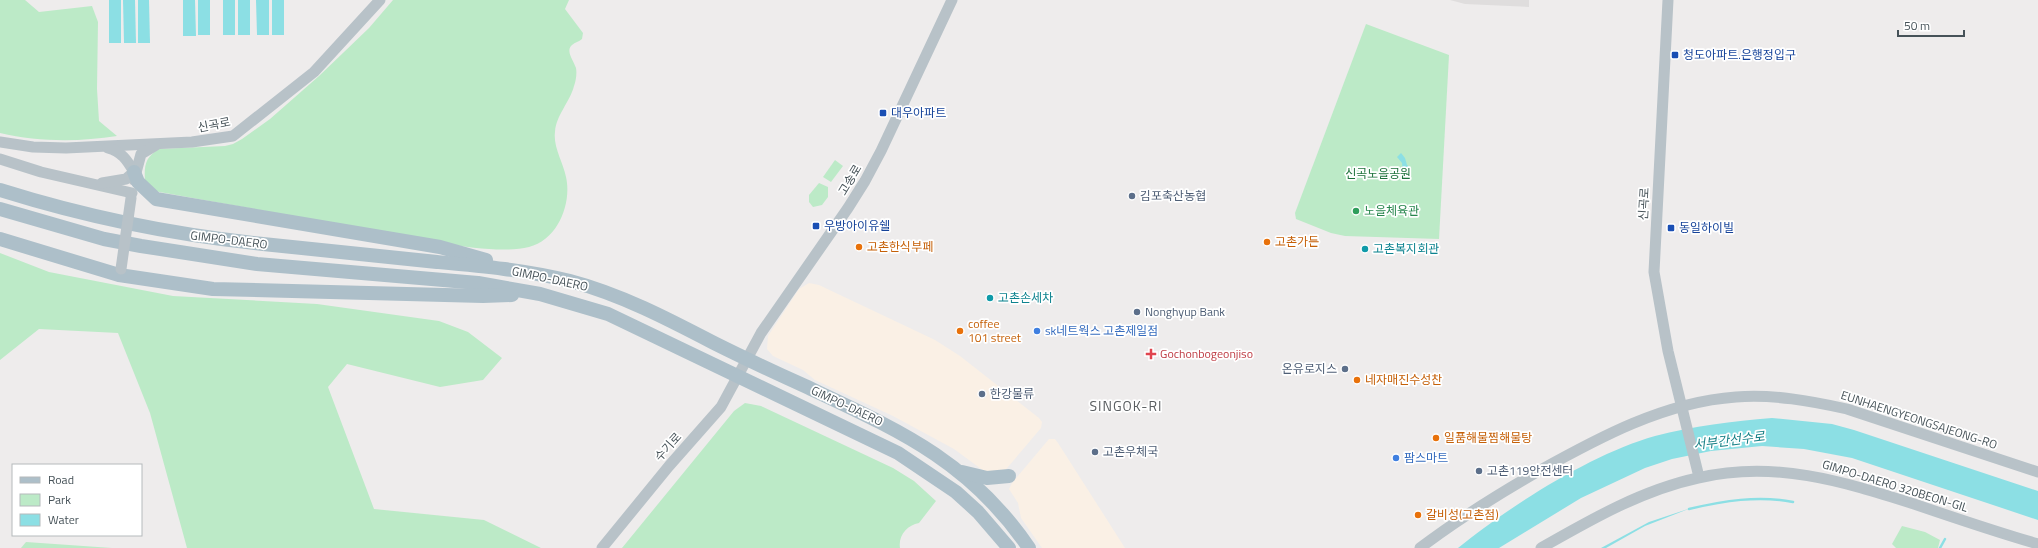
<svg xmlns="http://www.w3.org/2000/svg" width="2038" height="548" font-family="'Titillium Web','Noto Sans KR',sans-serif">
<style>
.commercial{fill:#faf0e5}
.education{fill:#dfdddd}
.green{fill:#bceac7}
.water{fill:#8cdfe4}
.lines{fill:none;stroke-linecap:round;stroke-linejoin:round}
.stream{stroke:#8cdfe4;stroke-width:2.5}
.tertiary{stroke:#b8c2c8;stroke-width:11}
.primary{stroke:#adbfc9;stroke-width:14}
.tertiary-bridge{stroke:#b8c2c8;stroke-width:11}
.transit-dot{fill:#1a4fb4;stroke:#fff;stroke-width:1.5}
.service-dot{fill:#5c6f8a;stroke:#fff;stroke-width:1.5}
.leisure-dot{fill:#2e9e5b;stroke:#fff;stroke-width:1.5}
.food-dot{fill:#e8710a;stroke:#fff;stroke-width:1.5}
.culture-dot{fill:#0f9aa8;stroke:#fff;stroke-width:1.5}
.shop-dot{fill:#3f7fe0;stroke:#fff;stroke-width:1.5}
.health-dot{fill:#e0444e;stroke:#fff;stroke-width:1.5}
.labels{text-anchor:middle;stroke-width:3.5;stroke-linejoin:round;paint-order:stroke}
.transit-label{font-size:12px;fill:#164399;stroke:#fff;text-anchor:start}
.street-label{font-size:12px;fill:#465258;stroke:#fff}
.park-label{font-size:12px;fill:#1d723b;stroke:#fff}
.service-label{font-size:12px;fill:#4e5e75;stroke:#fff;text-anchor:start}
.leisure-label{font-size:12px;fill:#27864d;stroke:#fff;text-anchor:start}
.food-label{font-size:12px;fill:#c56008;stroke:#fff;text-anchor:start}
.culture-label{font-size:12px;fill:#0d838f;stroke:#fff;text-anchor:start}
.shop-label{font-size:12px;fill:#366cbe;stroke:#fff;text-anchor:start}
.health-label{font-size:12px;fill:#be3a42;stroke:#fff;text-anchor:start}
.water-label{font-size:13px;font-style:italic;fill:#157f85;stroke:#fff}
.quarter-label{font-size:14px;letter-spacing:1px;fill:#595d60;stroke:#fff}
</style>
<rect width="100%" height="100%" fill="#eeecec"/>
<g class="commercial">
<polygon points="809,283 819,285 935,340 960,356 1039,418 1042,422 1041,428 1002,474 988,474 954,449 893,416 815,380 803,370 773,356 767,349 768,336 799,289"/>
<polygon points="1049,439 1055,439 1058,443 1125,548 1042,548 1021,518 1018,503 1009,489 1012,483"/>
</g>
<polygon class="education" points="1450,0 1529,0 1529,7 1465,4"/>
<g class="green">
<path d="M 0,0 L 25,0 L 39,12 L 92,6 L 98,22 L 97,89 L 99,121 L 117,136 C 79,142 38,142 0,133 Z"/>
<path d="M 393,0 L 569,0 L 565,9 L 583,33 L 582,39 C 579,42 575,42 572,45 C 565,51 574,61 576,68 C 577,73 576,81 574,86 C 570,102 556,115 555,132 C 553,147 563,162 566,177 C 572,203 558,240 529,247 C 493,256 424,239 387,233 C 310,219 232,205 154,191 L 145,181 C 144,166 145,157 159,149 L 225,146 L 233,144 L 242,139 L 270,119 L 319,76 L 369,28 Z"/>
<polygon points="1366,24 1449,55 1439,239 1345,236 1331,233 1296,219 1295,213"/>
<polygon points="835,160 843,166 831,182 823,177"/>
<polygon points="819,183 828,187 828,197 822,205 813,207 809,202 809,195"/>
<polygon points="0,253 49,272 173,296 317,304 439,321 468,332 502,358 483,380 440,387 347,364 328,387 374,509 484,520 541,548 187,548 150,413 118,333 39,329 0,360"/>
<path d="M 745,403 L 761,406 L 893,468 L 914,481 L 936,501 L 919,523 C 907,525 898,536 900,548 L 622,548 L 734,411 Z"/>
<polygon points="1902,526 1925,532 1940,540 1938,548 1896,548 1892,544"/>
<polygon points="26,542 112,548 21,548"/>
</g>
<g class="water">
<rect x="109" y="0" width="12" height="43"/>
<polygon points="123,0 135,0 136,43 124,43"/>
<polygon points="138,0 149,0 150,43 138,43"/>
<polygon points="183,0 195,0 196,36 183,36"/>
<rect x="198" y="0" width="12" height="35"/>
<rect x="223" y="0" width="12" height="35"/>
<rect x="238" y="0" width="12" height="35"/>
<polygon points="256,0 269,0 269,35 257,35"/>
<rect x="272" y="0" width="12" height="35"/>
<polygon points="1401,153 1405,158 1407,165 1410,167 1410,176 1403,176 1402,163 1397,157"/>
<path d="M 1772,418 L 1832,424 L 1854,430 L 2038,491 L 2038,520 L 1852,458 L 1804,449 L 1762,446 L 1711,451 L 1672,459 L 1645,468 L 1581,498 L 1499,548 L 1458,548 C 1510,506 1591,454 1655,436 C 1693,426 1733,421 1772,418 Z"/>
<polygon points="1691,508 1645,526 1606,548 1601,548 1649,522"/>
</g>
<g class="lines">
<g class="stream">
<path d="M 1689,509 C 1723,501 1758,495 1793,502"/>
<polyline points="1940,548 1945,539"/>
</g>
<g class="tertiary">
<polyline points="1668,0 1654,272 1668,351 1699,477"/>
<polyline points="0,142 33,147 66,148 192,142 233,136 314,72 380,0"/>
<path d="M 108,148 C 122,152 127,160 134,172"/>
<polyline points="0,159 41,172 132,193"/>
<polyline points="134,180 141,154 156,145"/>
<polyline points="102,183 126,179 134,172"/>
<polyline points="602,548 669,466 721,407 761,333 848,208 865,181 881,151 952,0"/>
<path d="M 1420,548 C 1457,520 1497,495 1537,472 C 1598,438 1664,402 1736,397 C 1773,394 1811,401 1847,409 L 2038,472"/>
<path d="M 1541,548 C 1590,520 1642,490 1698,478 C 1774,460 1842,481 1914,504 C 1955,518 1996,532 2038,544"/>
</g>
<g class="primary">
<polyline points="134,172 138,182 156,199 440,247 486,260"/>
<path d="M 0,190 C 86,217 174,235 263,244 C 321,250 379,256 437,262 C 481,266 526,270 570,281 C 620,294 668,319 714,343 C 744,358 774,372 805,386 C 898,430 969,460 1029,548"/>
<polyline points="0,209 104,239 141,246 257,264 478,283 540,294 608,314 898,453 956,492 978,512 1009,548"/>
<polyline points="0,239 119,275 213,289 483,296 512,295"/>
<polyline points="962,472 987,478 1009,476"/>
</g>
<polyline class="tertiary-bridge" points="121,269 131,198"/>
</g>
<g class="transit-dot">
<rect x="1671" y="51" width="8" height="8" rx="2"/>
<rect x="879" y="109" width="8" height="8" rx="2"/>
<rect x="812" y="222" width="8" height="8" rx="2"/>
<rect x="1667" y="224" width="8" height="8" rx="2"/>
</g>
<g class="service-dot">
<circle cx="1132" cy="196" r="4"/>
<circle cx="1137" cy="312" r="4"/>
<circle cx="1345" cy="369" r="4"/>
<circle cx="982" cy="394" r="4"/>
<circle cx="1095" cy="452" r="4"/>
<circle cx="1479" cy="471" r="4"/>
</g>
<circle class="leisure-dot" cx="1356" cy="211" r="4"/>
<g class="food-dot">
<circle cx="1267" cy="242" r="4"/>
<circle cx="859" cy="247" r="4"/>
<circle cx="960" cy="331" r="4"/>
<circle cx="1357" cy="380" r="4"/>
<circle cx="1436" cy="438" r="4"/>
<circle cx="1418" cy="515" r="4"/>
</g>
<g class="culture-dot">
<circle cx="1365" cy="249" r="4"/>
<circle cx="990" cy="298" r="4"/>
</g>
<g class="shop-dot">
<circle cx="1037" cy="331" r="4"/>
<circle cx="1396" cy="458" r="4"/>
</g>
<path class="health-dot" d="M1149 348h4v4h4v4h-4v4h-4v-4h-4v-4h4z"/>
<g class="labels">
<g class="transit-label">
<text x="1683" y="59">청도아파트.은행정입구</text>
<text x="891" y="117">대우아파트</text>
<text x="824" y="230">우방아이유쉘</text>
<text x="1679" y="232">동일하이빌</text>
</g>
<g class="street-label">
<text transform="translate(214 125) rotate(-11)" y="4">신곡로</text>
<text transform="translate(850 180) rotate(-59)" y="4">고송로</text>
<text transform="translate(1644 204) rotate(-87)" y="4">신곡로</text>
<text transform="translate(229 240) rotate(7)" y="4">GIMPO-DAERO</text>
<text transform="translate(550 279) rotate(12)" y="4">GIMPO-DAERO</text>
<text transform="translate(847 406) rotate(25)" y="4">GIMPO-DAERO</text>
<text transform="translate(1919 420) rotate(18)" y="4">EUNHAENGYEONGSAJEONG-RO</text>
<text transform="translate(668 447) rotate(-48)" y="4">수기로</text>
<text transform="translate(1895 486) rotate(17)" y="4">GIMPO-DAERO 320BEON-GIL</text>
</g>
<g class="park-label">
<text x="1378" y="178">신곡노을공원</text>
</g>
<g class="service-label">
<text x="1140" y="200">김포축산농협</text>
<text x="1145" y="316">Nonghyup Bank</text>
<text x="1337" y="373" text-anchor="end">온유로지스</text>
<text x="990" y="398">한강물류</text>
<text x="1103" y="456">고촌우체국</text>
<text x="1487" y="475">고촌119안전센터</text>
</g>
<g class="leisure-label">
<text x="1364" y="215">노을체육관</text>
</g>
<g class="food-label">
<text x="1275" y="246">고촌가든</text>
<text x="867" y="251">고촌한식부페</text>
<text x="968" y="328">coffee<tspan x="968" dy="14">101 street</tspan></text>
<text x="1365" y="384">네자매진수성찬</text>
<text x="1444" y="442">일품해물찜해물탕</text>
<text x="1426" y="519">갈비성(고촌점)</text>
</g>
<g class="culture-label">
<text x="1373" y="253">고촌복지회관</text>
<text x="998" y="302">고촌손세차</text>
</g>
<g class="shop-label">
<text x="1045" y="335">sk네트웍스 고촌제일점</text>
<text x="1404" y="462">팜스마트</text>
</g>
<g class="health-label">
<text x="1160" y="358">Gochonbogeonjiso</text>
</g>
<g class="water-label">
<text transform="translate(1729 440) rotate(-7)" y="5">서부간선수로</text>
</g>
<g class="quarter-label">
<text x="1126" y="411">SINGOK-RI</text>
</g>
</g>
<rect x="12" y="464" width="130" height="72" fill="#ffffff" stroke="#b5babc"/>
<rect x="20" y="477" width="20" height="6" fill="#adbfc9" stroke="#b5babc"/>
<text x="48" y="484" font-size="12" fill="#465258">Road</text>
<rect x="20" y="494" width="20" height="12" fill="#bceac7" stroke="#b5babc"/>
<text x="48" y="504" font-size="12" fill="#465258">Park</text>
<rect x="20" y="514" width="20" height="12" fill="#8cdfe4" stroke="#b5babc"/>
<text x="48" y="524" font-size="12" fill="#465258">Water</text>
<path d="M1898 30v6h66v-6" fill="none" stroke="#465258" stroke-width="2"/>
<text x="1904" y="30" font-size="12" fill="#465258" stroke="#ffffff" stroke-width="3" paint-order="stroke">50 m</text>
</svg>
